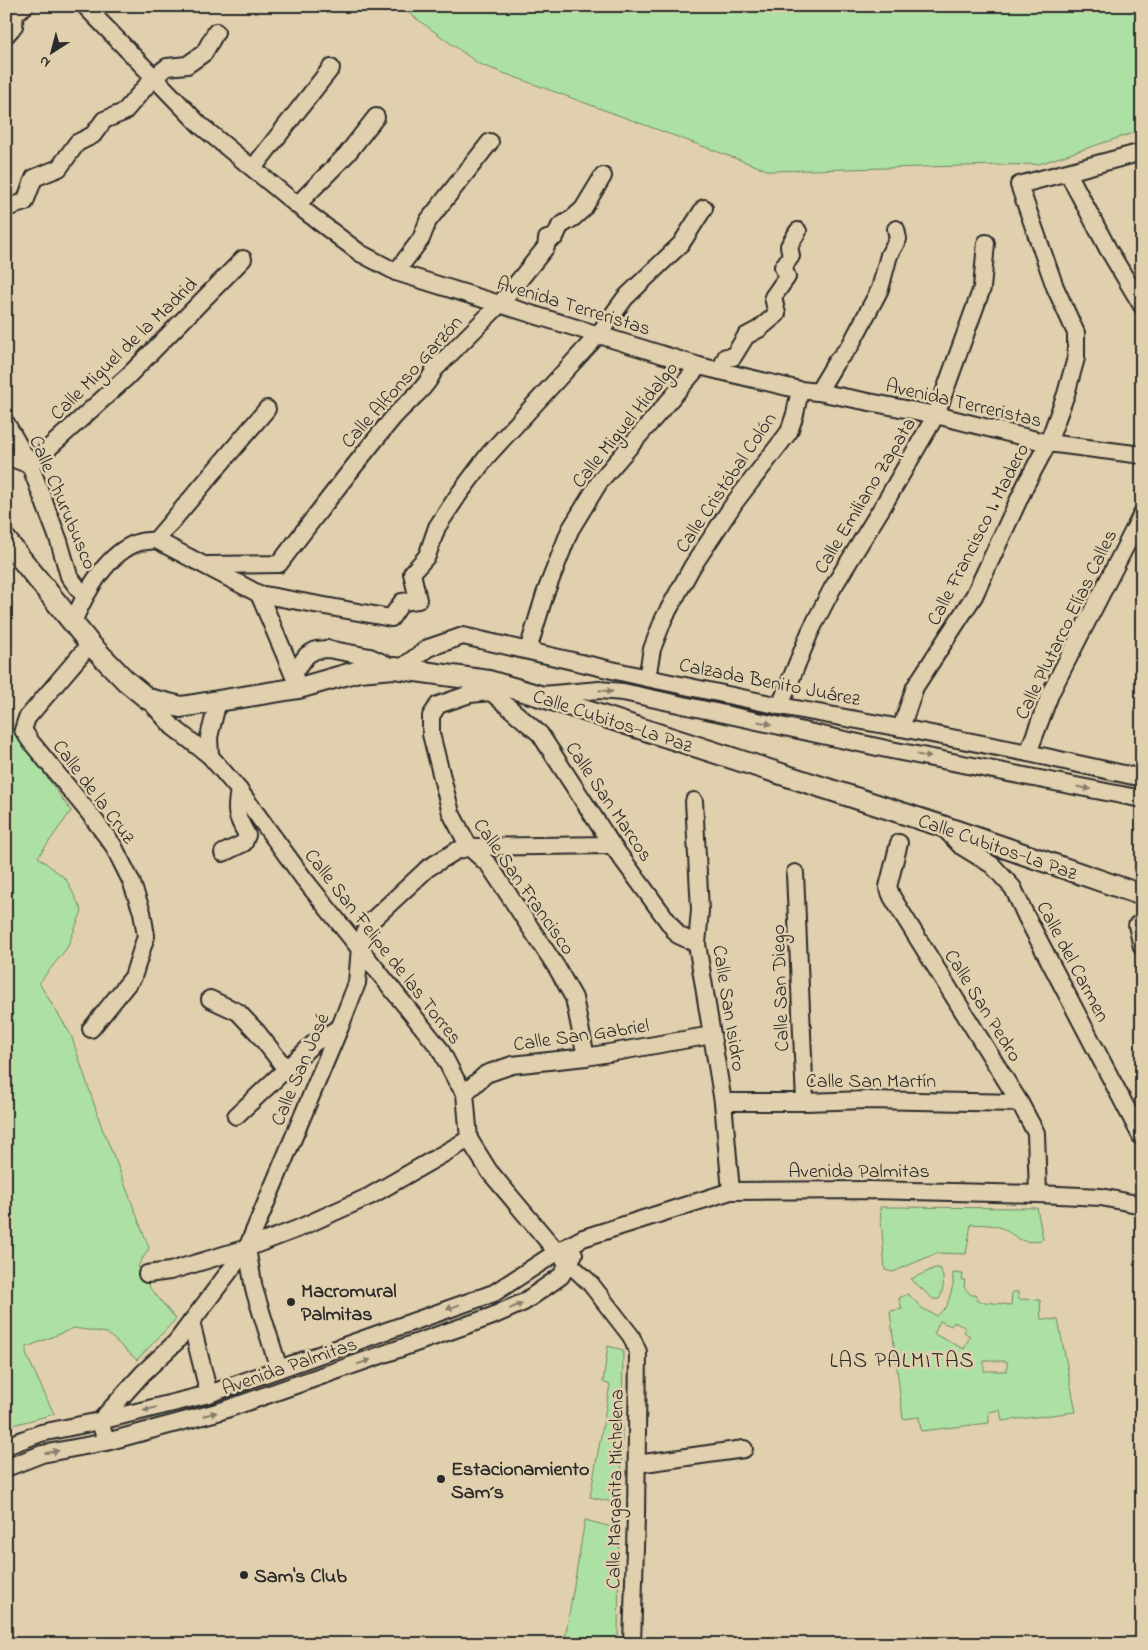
<svg xmlns="http://www.w3.org/2000/svg" width="1148" height="1650" font-family="'Indie Flower',sans-serif">
<style>
.green{fill:#ade1a3;stroke:#6c8667;fill-rule:evenodd}
.lines{fill:none;stroke-linecap:round;stroke-linejoin:round}
.minor-casing{stroke:#2b2b2b;stroke-width:20}
.major-casing{stroke:#2b2b2b;stroke-width:24}
.minor{stroke:#e1d0ad;stroke-width:16}
.major{stroke:#e1d0ad;stroke-width:20}
.oneway{fill:#867e6c}
.poi-dot{fill:#2b2b2b;stroke:#e1d0ad;stroke-width:2}
.labels{text-anchor:middle;stroke-width:5;stroke-linejoin:round;paint-order:stroke}
.street-label{font-size:20px;fill:#2b2b2b;stroke:#e1d0ad}
.poi-label{font-size:20px;font-weight:bold;fill:#2b2b2b;stroke:#e1d0ad;text-anchor:start}
.quarter-label{font-size:22px;letter-spacing:1px;fill:#2b2b2b;stroke:#e1d0ad}
</style>
<rect width="100%" height="100%" fill="#e1d0ad"/>
<filter id="ink" filterUnits="userSpaceOnUse"><feTurbulence type="fractalNoise" baseFrequency=".02" numOctaves="2"/><feDisplacementMap in="SourceGraphic" scale="10" xChannelSelector="R" yChannelSelector="G"/><feConvolveMatrix kernelMatrix="1 2 1 2 8 2 1 2 1" color-interpolation-filters="sRGB"/></filter>
<g filter="url(#ink)">
<g class="green">
<polygon points="399,6 1142,6 1142,130 1039,164 770,171 479,64"/>
<polygon points="11,727 71,811 38,857 66,879 82,911 67,948 39,983 71,1035 102,1128 117,1164 149,1248 138,1266 150,1288 176,1319 137,1360 107,1333 74,1328 27,1347 26,1354 54,1414 6,1427 6,731"/>
<path d="M 880,1207 L 1037,1208 L 1043,1239 C 1020,1247 1018,1235 999,1227 C 991,1224 979,1225 971,1224 L 966,1254 L 937,1253 L 893,1272 L 885,1270 Z"/>
<path d="M 935,1268 L 940,1268 C 945,1278 944,1290 939,1299 L 933,1299 L 911,1279 Z"/>
<path d="M 953,1273 L 963,1274 L 962,1280 L 965,1280 L 964,1287 L 971,1295 L 976,1295 L 977,1301 L 1011,1305 L 1012,1292 L 1018,1292 L 1018,1299 L 1040,1300 L 1041,1319 L 1058,1320 L 1076,1412 L 1002,1421 L 1000,1410 L 989,1412 L 989,1423 L 921,1431 L 919,1417 L 903,1419 L 890,1311 L 902,1309 L 899,1298 L 908,1294 L 923,1309 L 937,1316 L 947,1306 L 953,1285 ZM 940,1321 L 951,1326 L 954,1322 L 966,1328 L 964,1332 L 970,1336 L 964,1349 L 934,1334 ZM 984,1361 L 1007,1361 L 1007,1371 L 984,1371 Z"/>
<polygon points="608,1346 623,1350 621,1504 590,1497 610,1385 603,1382"/>
<polygon points="585,1520 619,1529 618,1644 564,1644"/>
</g>
<g class="lines">
<g class="minor-casing">
<g id="minor">
<polyline points="85,6 200,125 297,205 360,253 396,272 699,366 800,390 818,392 936,415 1048,443 1142,455"/>
<polyline points="6,35 14,26 15,13 25,6"/>
<polyline points="253,168 331,68"/>
<polyline points="1068,173 1108,249 1142,306"/>
<polyline points="297,205 347,154 376,117"/>
<polyline points="6,208 25,202 34,178 59,168 77,143 93,135 104,120 124,112 154,77 167,67 187,65 204,53 216,32"/>
<polyline points="396,272 421,239 428,221 490,142"/>
<polyline points="720,371 726,357 733,357 746,336 759,329 777,314 773,297 787,277 783,267 791,256 789,246 798,231"/>
<polyline points="818,392 836,362 850,346 880,289 889,255 898,239 896,229"/>
<polyline points="6,423 30,465 59,541 69,576 84,596"/>
<polyline points="6,456 30,465 128,376 243,259"/>
<polyline points="156,540 259,594 391,618 402,602 418,600 412,573 427,556 437,527 459,494 489,454 598,335 625,298 681,244 704,208"/>
<polyline points="156,540 267,409"/>
<path d="M 208,565 L 279,564 C 316,515 353,466 392,419 C 406,402 426,390 434,370 L 500,304 L 546,247 L 547,239 L 555,237 L 560,226 L 573,218 L 583,209 L 603,176"/>
<polyline points="259,594 296,681"/>
<path d="M 73,622 C 85,594 108,551 140,542 C 145,541 151,541 156,540"/>
<polyline points="90,644 27,718 23,730 31,742 90,814 113,845 131,881 142,912 146,936 133,977 91,1029"/>
<polyline points="528,650 545,594 570,530 600,481 699,366"/>
<polyline points="400,669 428,648 463,636 647,678 780,706 901,728 1028,753 1133,776 1142,776"/>
<polyline points="293,674 307,655 316,650 328,649 370,657 394,668"/>
<polyline points="647,678 652,649 664,618 692,567 735,502 789,432 795,414 800,390"/>
<polyline points="489,681 491,692 540,734 612,845 678,935 697,944"/>
<polyline points="491,692 470,694 438,705 431,716 431,734 451,813 469,847 489,865 557,968 574,998 586,1057"/>
<polyline points="542,695 599,690 623,692 891,750 1142,799"/>
<polyline points="148,699 173,727 210,756 239,790 304,879 440,1049 456,1080 465,1093 469,1139 489,1171 557,1252 590,1283 631,1336 638,1352 636,1516 632,1644"/>
<polyline points="780,706 810,632 832,589 883,506 936,415 982,288 986,243"/>
<polyline points="901,728 915,687 974,596 1026,484 1048,443 1066,394 1076,358 1076,333 1055,287 1019,185 1142,152"/>
<polyline points="1028,753 1051,692 1142,514"/>
<polyline points="210,756 209,737 218,701"/>
<polyline points="694,801 700,910 697,944 723,1102 731,1191"/>
<polyline points="943,827 961,846 992,865 1013,888 1026,916 1142,1138"/>
<polyline points="899,843 888,887 892,897 1020,1103 1036,1133 1038,1194"/>
<path d="M 223,853 L 244,843 L 247,835 C 236,816 235,812 239,790"/>
<polyline points="795,873 805,1102"/>
<polyline points="1137,925 1142,947"/>
<polyline points="210,999 238,1012 257,1032 286,1069"/>
<polyline points="465,1093 486,1074 512,1065 586,1057 712,1035"/>
<polyline points="723,1102 805,1102 866,1100 1020,1103"/>
<polyline points="236,1116 314,1043 340,1027"/>
<polyline points="247,1248 254,1289 279,1369"/>
<polyline points="147,1274 170,1271 247,1248 297,1229 370,1196 469,1139"/>
<polyline points="191,1322 209,1394"/>
<polyline points="106,1442 100,1421 143,1373 176,1342 247,1248 340,1027 357,983 360,947 368,924 428,868 456,851 469,847 612,845"/>
<polyline points="6,1446 41,1433 100,1421 209,1394 279,1369 494,1293 557,1252 583,1238 731,1191 869,1190 1038,1194 1101,1197 1142,1205"/>
<polyline points="637,1464 744,1449"/>
<polyline points="6,1468 42,1454 106,1442 221,1411 490,1317 524,1302 561,1276 574,1254"/>
</g>
</g>
<g class="major-casing">
<polyline id="major" points="6,540 90,644 126,681 148,699 181,707 299,688 359,671 394,668 489,681 540,696 942,826 1142,895"/>
</g>
<use href="#minor" class="minor"/>
<use href="#major" class="major"/>
</g>
<defs><path id="oneway-solid" d="M-6-.8H1V-3.2L6.5 0L1 3.2V.8H-6Z" transform="scale(1.25)"/></defs>
<g class="oneway">
<use href="#oneway-solid" transform="translate(606 691) rotate(5)"/>
<use href="#oneway-solid" transform="translate(765 723) rotate(12)"/>
<use href="#oneway-solid" transform="translate(924 756) rotate(11)"/>
<use href="#oneway-solid" transform="translate(1084 788) rotate(11)"/>
<use href="#oneway-solid" transform="translate(516 1306) rotate(-24)"/>
<use href="#oneway-solid" transform="translate(453 1307) rotate(160)"/>
<use href="#oneway-solid" transform="translate(364 1362) rotate(-19)"/>
<use href="#oneway-solid" transform="translate(150 1409) rotate(166)"/>
<use href="#oneway-solid" transform="translate(210 1414) rotate(-15)"/>
<use href="#oneway-solid" transform="translate(52 1452) rotate(-10)"/>
</g>
</g>
<g class="poi-dot">
<circle cx="291" cy="1302" r="5"/>
<circle cx="441" cy="1479" r="5"/>
<circle cx="244" cy="1575" r="5"/>
</g>
<g class="labels">
<g class="street-label">
<text transform="translate(574 305) rotate(17)" y="7">Avenida Terreristas</text>
<text transform="translate(123 348) rotate(-44)" y="7">Calle Miguel de la Madrid</text>
<text transform="translate(401 381) rotate(-48)" y="7">Calle Alfonso Garzón</text>
<text transform="translate(964 402) rotate(13)" y="7">Avenida Terreristas</text>
<text transform="translate(624 424) rotate(-51)" y="7">Calle Miguel Hidalgo</text>
<text transform="translate(725 482) rotate(-56)" y="7">Calle Cristóbal Colón</text>
<text transform="translate(864 495) rotate(-59)" y="7">Calle Emiliano Zapata</text>
<text transform="translate(64 502) rotate(67)" y="7">Calle Churubusco</text>
<text transform="translate(977 534) rotate(-63)" y="7">Calle Francisco I. Madero</text>
<text transform="translate(1065 624) rotate(-64)" y="7">Calle Plutarco Elías Calles</text>
<text transform="translate(770 681) rotate(11)" y="7">Calzada Benito Juárez</text>
<text transform="translate(613 720) rotate(18)" y="7">Calle Cubitos-La Paz</text>
<text transform="translate(95 791) rotate(53)" y="7">Calle de la Cruz</text>
<text transform="translate(610 801) rotate(56)" y="7">Calle San Marcos</text>
<text transform="translate(998 846) rotate(19)" y="7">Calle Cubitos-La Paz</text>
<text transform="translate(525 886) rotate(55)" y="7">Calle San Francisco</text>
<text transform="translate(384 946) rotate(52)" y="7">Calle San Felipe de las Torres</text>
<text transform="translate(1074 961) rotate(62)" y="7">Calle del Carmen</text>
<text transform="translate(779 988) rotate(-92)" y="7">Calle San Diego</text>
<text transform="translate(984 1005) rotate(58)" y="7">Calle San Pedro</text>
<text transform="translate(730 1008) rotate(81)" y="7">Calle San Isidro</text>
<text transform="translate(581 1034) rotate(-8)" y="7">Calle San Gabriel</text>
<text transform="translate(299 1069) rotate(-67)" y="7">Calle San José</text>
<text x="871" y="1087">Calle San Martín</text>
<text x="859" y="1177">Avenida Palmitas</text>
<text transform="translate(289 1365) rotate(-19)" y="7">Avenida Palmitas</text>
<text transform="translate(614 1489) rotate(-89)" y="7">Calle Margarita Michelena</text>
</g>
<g class="poi-label">
<text x="301" y="1297">Macromural<tspan x="301" dy="23">Palmitas</tspan></text>
<text x="451" y="1475">Estacionamiento<tspan x="451" dy="23">Sam´s</tspan></text>
<text x="254" y="1582">Sam's Club</text>
</g>
<g class="quarter-label">
<text x="902" y="1367">LAS PALMITAS</text>
</g>
</g>
<rect width="1148" height="1650" fill="none" stroke="#e1d0ad" stroke-width="25"/>
<rect x="12" y="12" width="1123" height="1625" fill="none" stroke="#2b2b2b" stroke-width="2" filter="url(#ink)"/>
<g transform="translate(52 52) rotate(216)" stroke="#e1d0ad" stroke-width="4" paint-order="stroke">
<path d="M0-4L9 19L0 12L-9 19Z" fill="#2b2b2b"/>
<text y="-8" font-size="14" font-weight="bold" text-anchor="middle" fill="#2b2b2b">N</text>
</g>
</svg>
